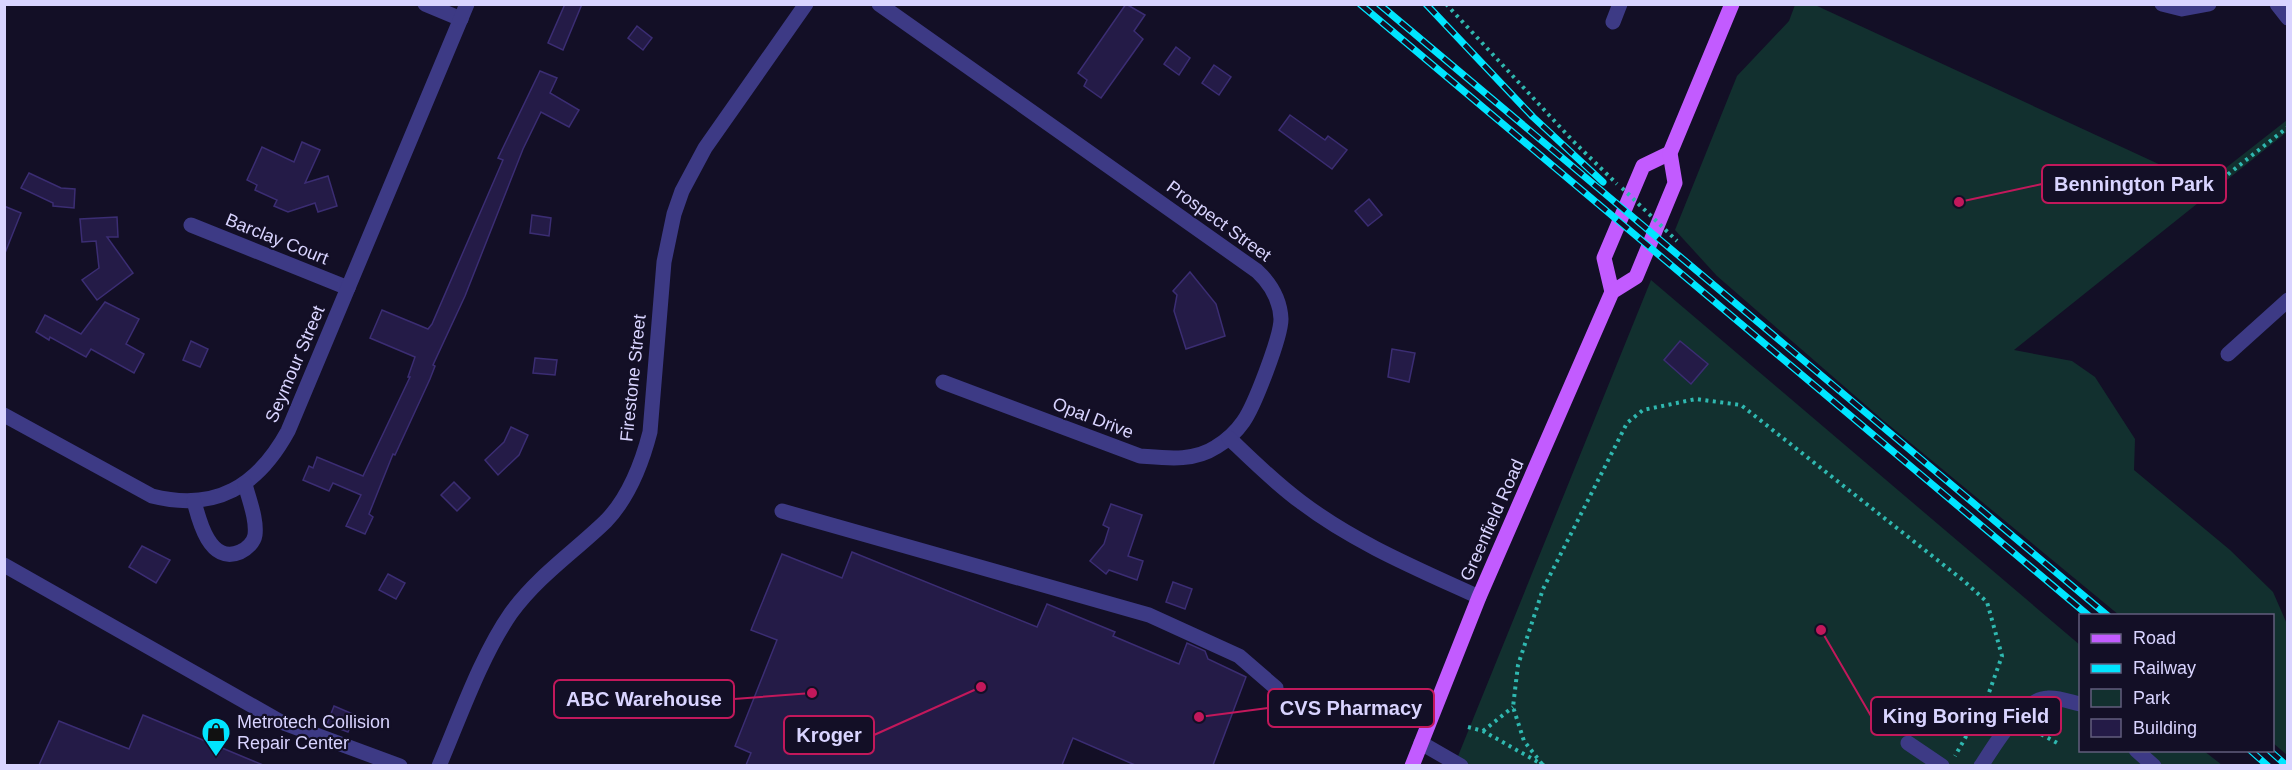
<svg xmlns="http://www.w3.org/2000/svg" width="2292" height="770" font-family="Helvetica,sans-serif">
<style>
.green{fill:#12302f}
.building{fill:#241b47;stroke:#3b2d73;stroke-width:1.5}
.lines{fill:none;stroke-linecap:round;stroke-linejoin:round}
.path{stroke:#2fb8b0;stroke-width:4;stroke-dasharray:3 4.5;stroke-linecap:butt}
.minor{stroke:#3d3a85;stroke-width:15}
.major{stroke:#c25bff;stroke-width:15}
.rail-casing{stroke:#00e5ff;stroke-width:7}
.rail{stroke:#130f26;stroke-width:4.5;stroke-dasharray:14;stroke-linecap:butt}
.path-bridge{stroke:#2fb8b0;stroke-width:4;stroke-dasharray:3 4.5;stroke-linecap:butt}
.labels{text-anchor:middle;stroke-width:4.5;stroke-linejoin:round;paint-order:stroke}
.street-label{font-size:18px;fill:#d9d4ff;stroke:#130f26}
.poi-label{font-size:18px;fill:#d9d4ff;stroke:#130f26;text-anchor:start}
.leader{fill:none;stroke:#c2185b;stroke-width:2}
.callout-dot{fill:#c2185b;stroke:#130f26;stroke-width:2}
.callout{fill:#130f26;stroke:#c2185b;stroke-width:2}
.callout-label{font-size:20px;text-anchor:middle;font-weight:bold;fill:#d9d4ff}
</style>
<rect width="100%" height="100%" fill="#130f26"/>
<g class="green">
<polygon points="1795,5 1815,5 2204,185 2287,120 2287,132 2014,350 2072,361 2095,377 2135,439 2134,470 2230,550 2273,592 2287,624 2287,755 2273,743 2272,616 2119,615 1884,421 1717,276 1675,230 1737,76 1789,21"/>
<polygon points="1651,280 2080,645 2080,750 2204,751 2222,765 1454,766"/>
</g>
<g class="building">
<polygon points="565,4 582,4 563,50 548,43"/>
<polygon points="1126,4 1145,15 1134,31 1143,39 1101,98 1084,86 1087,80 1078,73"/>
<polygon points="637,26 652,38 643,50 628,38"/>
<polygon points="1176,47 1190,58 1179,75 1164,64"/>
<polygon points="1214,65 1231,77 1219,95 1202,83"/>
<polygon points="540,71 557,78 550,93 579,110 569,127 541,112 523,149 465,296 433,365 435,366 430,379 395,455 393,454 369,514 373,517 365,534 346,526 361,495 333,483 329,491 303,480 309,466 313,468 317,457 363,476 410,377 408,377 415,357 370,338 382,310 428,329 432,324 503,160 498,158"/>
<polygon points="1290,115 1325,140 1328,136 1347,150 1332,169 1279,130"/>
<polygon points="302,142 320,150 305,183 328,176 337,206 318,212 315,203 288,212 274,206 277,200 255,190 257,185 247,180 262,147 294,162"/>
<polygon points="29,173 61,188 75,189 74,208 53,206 53,203 21,188"/>
<polygon points="1369,199 1382,215 1368,226 1355,211"/>
<polygon points="4,206 21,213 5,253 4,253"/>
<polygon points="532,215 551,218 549,236 530,233"/>
<polygon points="117,217 118,237 107,237 133,273 97,300 82,280 99,268 96,241 82,242 80,219"/>
<polygon points="1190,272 1216,304 1225,336 1186,349 1174,311 1177,295 1173,291"/>
<polygon points="105,302 139,319 126,344 144,354 134,373 91,349 86,357 50,337 49,340 36,332 45,315 81,334"/>
<polygon points="191,341 208,349 200,367 183,360"/>
<polygon points="1680,341 1708,364 1691,384 1664,360"/>
<polygon points="1392,349 1415,353 1409,382 1388,377"/>
<polygon points="535,358 557,360 555,375 533,373"/>
<polygon points="511,427 528,435 519,455 498,475 485,460 504,442"/>
<polygon points="454,482 470,498 457,511 441,495"/>
<polygon points="1111,504 1142,515 1128,556 1143,561 1137,580 1109,570 1106,574 1090,561 1104,544 1109,528 1103,525"/>
<polygon points="142,546 170,560 156,583 129,567"/>
<polygon points="852,552 1037,627 1047,604 1115,632 1113,636 1179,664 1187,643 1205,651 1208,659 1246,677 1213,765 1135,765 1073,738 1062,765 746,765 751,753 735,746 777,640 751,630 782,554 842,578"/>
<polygon points="388,574 405,583 396,599 379,590"/>
<polygon points="1173,582 1192,589 1185,609 1166,602"/>
<polygon points="334,706 355,715 348,732 327,724"/>
<polygon points="143,715 198,738 263,765 39,765 59,721 129,749"/>
</g>
<g class="lines">
<g class="path">
<polyline points="1446,4 1573,141 1617,184"/>
<polyline points="2222,179 2288,127"/>
<polyline points="1985,702 2000,711"/>
<polyline points="1385,703 1398,708"/>
<polyline points="1468,727 1483,731 1545,766"/>
<polyline points="2028,727 2059,744"/>
<polyline points="1483,731 1513,707"/>
<polyline points="1542,764 1524,741 1513,707 1518,665 1543,589 1627,423 1643,410 1696,399 1741,405 1964,581 1987,602 2002,656 1986,701 1955,756"/>
</g>
<g class="minor">
<polyline points="425,4 461,19"/>
<path d="M 879,4 L 1257,271 C 1271,284 1280,299 1281,319 C 1281,337 1254,407 1243,422 C 1236,432 1226,441 1216,447 C 1193,462 1166,458 1140,456 L 943,382"/>
<polyline points="2162,4 2182,9 2209,4"/>
<polyline points="2277,4 2288,18"/>
<polyline points="1613,22 1620,4"/>
<polyline points="191,225 348,288"/>
<polyline points="2228,354 2288,300"/>
<path d="M 4,415 L 152,496 C 216,512 258,486 288,431 L 467,4"/>
<path d="M 1229,438 C 1252,460 1275,483 1301,502 C 1355,543 1418,569 1479,597"/>
<path d="M 194,501 C 199,521 210,565 240,552 C 247,549 254,542 255,535 C 257,519 249,500 245,484"/>
<polyline points="782,511 1149,615 1239,656 1276,688"/>
<polyline points="4,565 281,722 400,766"/>
<polyline points="1421,743 1461,766"/>
<polyline points="1908,743 1942,766"/>
<polyline points="2136,750 2154,766"/>
<path d="M 439,766 C 460,717 481,656 511,613 C 538,576 574,552 606,521 C 629,497 642,463 650,432 L 664,262 L 674,214 L 682,191 L 705,148 L 806,4"/>
<path d="M 1981,766 C 1995,745 2021,699 2048,698 C 2058,697 2071,702 2080,704"/>
</g>
<g class="major">
<polyline points="1612,292 1604,258 1643,166 1670,153"/>
<polyline points="1412,766 1479,597 1612,292 1636,277 1675,183 1670,153 1732,4"/>
</g>
<g class="rail-casing">
<g id="rail">
<polyline points="1360,4 2089,616"/>
<polyline points="1379,4 2108,616"/>
<polyline points="1426,4 1533,117 1603,182"/>
<polyline points="2250,750 2268,766"/>
<polyline points="2269,750 2287,766"/>
</g>
</g>
<use href="#rail" class="rail"/>
<polyline class="path-bridge" points="1622,188 1677,241"/>
</g>
<defs>
<g id="shop-pin" transform="scale(1.5)"><path d="M0 17L-7.5 6A9.5 9.5 0 1 1 7.5 6Z" fill="#00e5ff" stroke="#130f26"/><path d="M-5-2.5h2.3a2.7 3.5 0 0 1 5.4 0H5L5.5 6h-11ZM-1.5-2.5h3a1.5 2.3 0 0 0-3 0Z" fill="#111"/></g>
</defs>
<g fill-rule="evenodd">
<use href="#shop-pin" x="216" y="732"/>
</g>
<g class="labels">
<g class="street-label">
<text transform="translate(1219 221) rotate(36)" y="6">Prospect Street</text>
<text transform="translate(277 239) rotate(22)" y="6">Barclay Court</text>
<text transform="translate(295 364) rotate(-67)" y="6">Seymour Street</text>
<text transform="translate(633 378) rotate(-84)" y="6">Firestone Street</text>
<text transform="translate(1093 418) rotate(21)" y="6">Opal Drive</text>
<text transform="translate(1492 520) rotate(-66)" y="6">Greenfield Road</text>
</g>
<g class="poi-label">
<text x="237" y="728">Metrotech Collision<tspan x="237" dy="21">Repair Center</tspan></text>
</g>
</g>
<path class="leader" d="M1959 202L2042 184M812 693L734 699M1199 717L1268 708M1821 630L1871 716M981 687L874 735"/>
<g class="callout-dot">
<circle cx="1959" cy="202" r="6"/>
<circle cx="812" cy="693" r="6"/>
<circle cx="1199" cy="717" r="6"/>
<circle cx="1821" cy="630" r="6"/>
<circle cx="981" cy="687" r="6"/>
</g>
<g class="callout">
<rect x="2042" y="165" width="184" height="38" rx="6"/>
<rect x="554" y="680" width="180" height="38" rx="6"/>
<rect x="1268" y="689" width="166" height="38" rx="6"/>
<rect x="1871" y="697" width="190" height="38" rx="6"/>
<rect x="784" y="716" width="90" height="38" rx="6"/>
</g>
<g class="callout-label">
<text x="2134" y="191">Bennington Park</text>
<text x="644" y="706">ABC Warehouse</text>
<text x="1351" y="715">CVS Pharmacy</text>
<text x="1966" y="723">King Boring Field</text>
<text x="829" y="742">Kroger</text>
</g>
<rect width="2292" height="770" fill="none" stroke="#d9d4ff" stroke-width="12"/>
<rect x="2079" y="614" width="195" height="138" fill="#130f26" stroke="#625e7d" stroke-width="1.5"/>
<rect x="2091" y="634" width="30" height="9" fill="#c25bff" stroke="#625e7d" stroke-width="1.5"/>
<text x="2133" y="644" font-size="18" fill="#d9d4ff">Road</text>
<rect x="2091" y="664" width="30" height="9" fill="#00e5ff" stroke="#625e7d" stroke-width="1.5"/>
<text x="2133" y="674" font-size="18" fill="#d9d4ff">Railway</text>
<rect x="2091" y="689" width="30" height="18" fill="#12302f" stroke="#625e7d" stroke-width="1.5"/>
<text x="2133" y="704" font-size="18" fill="#d9d4ff">Park</text>
<rect x="2091" y="719" width="30" height="18" fill="#241b47" stroke="#625e7d" stroke-width="1.5"/>
<text x="2133" y="734" font-size="18" fill="#d9d4ff">Building</text>
</svg>
